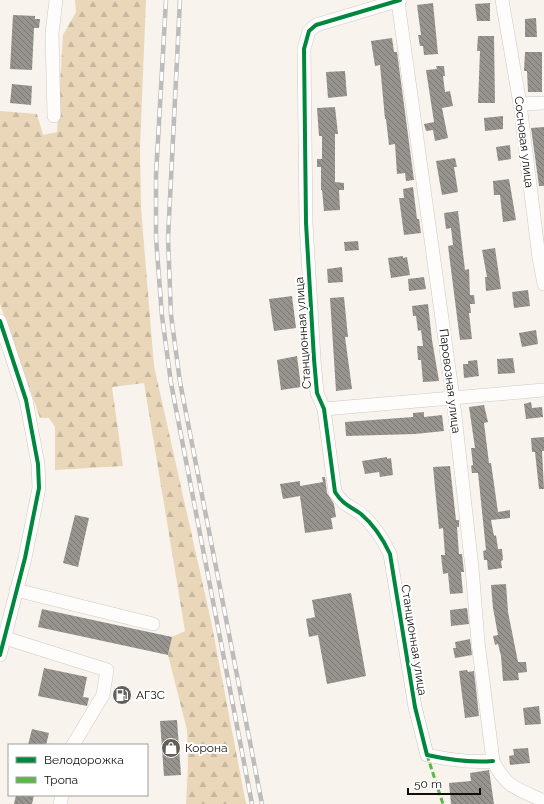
<svg xmlns="http://www.w3.org/2000/svg" width="544" height="804" font-family="Raleway,sans-serif">
<style>
.forest{fill:url(#forest-firs)}
.building{fill:url(#building-back-hatch)}
.lines{fill:none;stroke-linecap:round;stroke-linejoin:round}
.minor-casing{stroke:#cdc9c4;stroke-width:14}
.minor{stroke:#fefdfc;stroke-width:13}
.rail-casing{stroke:#bdbcba;stroke-width:4.5}
.rail{stroke:#fff;stroke-width:3;stroke-dasharray:9;stroke-linecap:butt}
.quiet{stroke:#58b947;stroke-width:3;stroke-dasharray:6 3;stroke-linecap:butt}
.cycleway-casing{stroke:#fff;stroke-width:6}
.cycleway{stroke:#00873e;stroke-width:4}
.labels{text-anchor:middle;stroke-width:4;stroke-linejoin:round;paint-order:stroke}
.street-label{font-size:12px;fill:#120f0b;stroke:#fff}
.poi-label{font-size:12px;fill:#120f0b;stroke:#fff;text-anchor:start}
</style>
<defs>
<pattern id="forest-firs" width="22" height="20" patternUnits="userSpaceOnUse"><rect width="22" height="20" fill="#ead7ba"/><path d="M5 1l3.5 6h-7zM16 11l3.5 6h-7z" fill="#c8b79f"/></pattern>
<pattern id="building-back-hatch" width="6" height="6" patternUnits="userSpaceOnUse"><rect width="6" height="6" fill="#97938e"/><path d="M-1 5l2 2M0 0l6 6M5-1l2 2" fill="none" stroke="#7a7672"/></pattern>
</defs>
<rect width="100%" height="100%" fill="#f8f3ec"/>
<polygon class="forest" points="75,0 146,0 140,147 141,208 154,366 211,621 246,804 186,804 188,765 187,730 168,655 172,637 185,631 144,383 112,387 123,466 55,470 55,427 49,418 40,418 0,304 0,111 37,114 43,135 57,132 63,35 76,12"/>
<g class="building">
<polygon points="433,3 438,54 424,55 423,46 420,46 418,35 421,35 417,5"/>
<polygon points="490,3 490,21 477,21 475,4"/>
<polygon points="13,15 35,16 35,19 40,19 39,28 34,28 32,70 10,69"/>
<polygon points="536,18 537,37 525,37 525,19"/>
<polygon points="478,36 494,36 495,103 478,103 480,51 477,51"/>
<polygon points="392,38 394,52 397,52 414,180 406,181 405,173 397,174 395,144 389,145 386,119 385,119 380,65 375,66 371,41"/>
<polygon points="525,52 542,52 542,92 528,92 527,71 524,71"/>
<polygon points="436,66 444,66 445,76 443,76 445,92 450,91 453,106 442,108 448,138 435,141 433,130 426,131 424,124 434,122 426,70 437,69"/>
<polygon points="345,71 347,96 328,98 326,72"/>
<polygon points="12,84 32,86 31,105 10,103"/>
<polygon points="335,107 338,134 335,134 335,182 344,183 344,190 339,190 340,210 324,211 322,190 321,190 321,167 317,167 317,159 322,159 322,136 319,136 317,108"/>
<polygon points="503,116 503,129 485,131 484,118"/>
<polygon points="544,127 544,186 539,186 531,128"/>
<polygon points="510,145 511,159 498,161 496,147"/>
<polygon points="455,158 457,167 454,167 458,192 442,195 436,161"/>
<polygon points="509,179 516,220 503,222 500,195 494,195 493,181"/>
<polygon points="413,187 417,219 419,219 421,233 404,235 399,198 404,198 403,189"/>
<polygon points="458,211 465,270 469,269 470,295 474,295 475,304 470,304 471,313 469,313 472,339 460,340 448,246 453,245 451,228 446,229 444,213"/>
<polygon points="358,241 359,250 345,251 344,242"/>
<polygon points="495,248 501,289 486,291 485,277 487,277 482,250"/>
<polygon points="403,256 403,258 407,257 410,275 391,278 388,258"/>
<polygon points="342,267 343,282 328,283 327,269"/>
<polygon points="424,277 426,289 409,291 408,279"/>
<polygon points="528,290 530,306 514,308 512,292"/>
<polygon points="292,296 296,328 274,331 269,299"/>
<polygon points="344,297 348,337 345,337 352,389 336,391 330,298"/>
<polygon points="428,304 432,340 439,381 423,382 421,360 418,360 417,346 423,346 421,330 418,331 416,316 413,316 412,306"/>
<polygon points="536,330 538,344 522,347 519,333"/>
<polygon points="297,356 301,387 281,390 277,360"/>
<polygon points="513,358 515,373 498,374 497,359"/>
<polygon points="477,360 479,376 464,378 463,364 468,364 468,361"/>
<polygon points="531,402 532,408 542,407 543,417 526,419 524,404"/>
<polygon points="484,405 488,422 484,423 489,463 491,463 498,512 510,510 510,518 491,520 494,536 496,535 498,549 502,549 503,560 501,561 502,568 488,570 487,560 484,560 483,551 486,550 478,473 472,473 471,466 473,465 471,448 475,448 469,407"/>
<polygon points="424,412 424,417 442,415 444,431 415,434 346,436 345,422 413,417 413,413"/>
<polygon points="544,437 544,451 542,451 544,489 539,489 535,452 532,452 531,438"/>
<polygon points="387,457 387,459 391,458 393,475 380,477 379,472 365,474 362,461"/>
<polygon points="450,466 456,520 459,520 459,527 457,527 459,554 462,554 464,572 461,572 463,593 450,594 448,573 443,574 441,555 445,555 443,528 439,529 433,467"/>
<polygon points="322,477 325,477 327,493 334,504 336,517 331,518 333,529 305,533 300,496 283,499 280,484 300,481 300,486 323,482"/>
<polygon points="75,515 89,518 78,567 63,563"/>
<polygon points="506,584 508,612 518,662 526,662 527,672 518,673 519,680 503,681 501,656 498,644 495,645 493,636 498,635 493,608 491,585"/>
<polygon points="351,593 366,676 327,684 318,635 309,637 306,619 315,617 312,600"/>
<polygon points="467,608 469,624 451,626 450,610"/>
<polygon points="42,609 172,637 168,655 38,627"/>
<polygon points="470,639 472,655 455,658 453,648 456,648 455,642"/>
<polygon points="44,668 87,677 83,697 89,698 87,706 38,696"/>
<polygon points="467,670 468,672 474,671 479,716 465,718 459,671"/>
<polygon points="539,706 541,724 525,725 523,708"/>
<polygon points="177,720 181,775 164,776 160,721"/>
<polygon points="32,729 49,733 46,745 28,745"/>
<polygon points="528,748 530,763 510,765 509,756 514,755 513,749"/>
<polygon points="489,770 494,804 451,804 449,783 471,781 470,773"/>
<polygon points="16,795 34,795 32,804 14,804"/>
</g>
<g class="lines">
<g class="minor-casing">
<g id="minor">
<path d="M 400,0 L 316,25 L 309,31 L 304,49 L 306,223 L 314,359 L 317,393 L 324,409 L 335,492 C 344,506 349,505 361,514 C 374,525 383,539 390,554 L 415,707 L 427,755 C 450,760 470,763 493,761"/>
<polyline points="502,0 520,104 539,258 544,284"/>
<path d="M 398,2 L 453,398 L 472,568 L 478,642 L 493,761 C 506,788 518,789 544,801"/>
<polyline points="520,104 544,103"/>
<polyline points="54,116 52,33 56,0"/>
<polyline points="0,321 26,400 38,464 39,488 25,558 0,655"/>
<polyline points="324,409 544,390"/>
<polyline points="16,590 153,624"/>
<polyline points="5,638 107,670 103,695 73,745"/>
<polyline points="60,804 62,795"/>
</g>
</g>
<use href="#minor" class="minor"/>
<g class="rail-casing">
<g id="rail">
<polyline points="166,0 156,175 156,238 162,316 171,383 252,804"/>
<polyline points="180,0 168,238 171,315 180,382 262,804"/>
</g>
</g>
<use href="#rail" class="rail"/>
<polyline class="quiet" points="427,755 443,804"/>
<g class="cycleway-casing">
<g id="cycleway">
<path d="M 400,0 L 316,25 L 309,31 L 304,49 L 306,223 L 314,359 L 317,393 L 324,409 L 335,492 C 344,506 349,505 361,514 C 374,525 383,539 390,554 L 415,707 L 427,755 C 450,760 470,763 493,761"/>
<polyline points="0,321 26,400 38,464 39,488 25,558 0,655"/>
</g>
</g>
<use href="#cycleway" class="cycleway"/>
</g>
<defs>
<g id="fuel-disc" transform="scale(1)"><circle r="9.5" fill="#625f5a" stroke="#fff"/><path d="M-5.5-6h7V0h2V4h1.3V-2.5L3-4.5l.8-.8L6-3V5H2.5V1h-1V6h-7ZM-4.2-4.7v3.2H.2V-4.7Z" fill="#fff"/></g>
<g id="shop-disc" transform="scale(1)"><circle r="9.5" fill="#625f5a" stroke="#fff"/><path d="M-5-2.5h2.3a2.7 3.5 0 0 1 5.4 0H5L5.5 6h-11ZM-1.5-2.5h3a1.5 2.3 0 0 0-3 0Z" fill="#fff"/></g>
</defs>
<g fill-rule="evenodd">
<use href="#fuel-disc" x="122" y="695"/>
<use href="#shop-disc" x="171" y="748"/>
</g>
<g class="labels">
<g class="street-label">
<text transform="translate(524 142) rotate(83)" y="4">Сосновая улица</text>
<text transform="translate(303 333) rotate(-94)" y="4">Станционная улица</text>
<text transform="translate(450 381) rotate(83)" y="4">Паровозная улица</text>
<text transform="translate(414 640) rotate(81)" y="4">Станционная улица</text>
</g>
<g class="poi-label">
<text x="136" y="699">АГЗС</text>
<text x="185" y="752">Корона</text>
</g>
</g>
<rect x="8" y="744" width="140" height="52" fill="#ffffff" stroke="#a09f9d"/>
<rect x="16" y="757" width="20" height="6" fill="#00873e" stroke="#a09f9d"/>
<text x="44" y="764" font-size="12" fill="#120f0b">Велодорожка</text>
<rect x="16" y="777" width="20" height="6" fill="#58b947" stroke="#a09f9d"/>
<text x="44" y="784" font-size="12" fill="#120f0b">Тропа</text>
<path d="M408 788v6h72v-6" fill="none" stroke="#120f0b" stroke-width="2"/>
<text x="414" y="788" font-size="12" fill="#120f0b" stroke="#ffffff" stroke-width="3" paint-order="stroke">50 m</text>
</svg>
